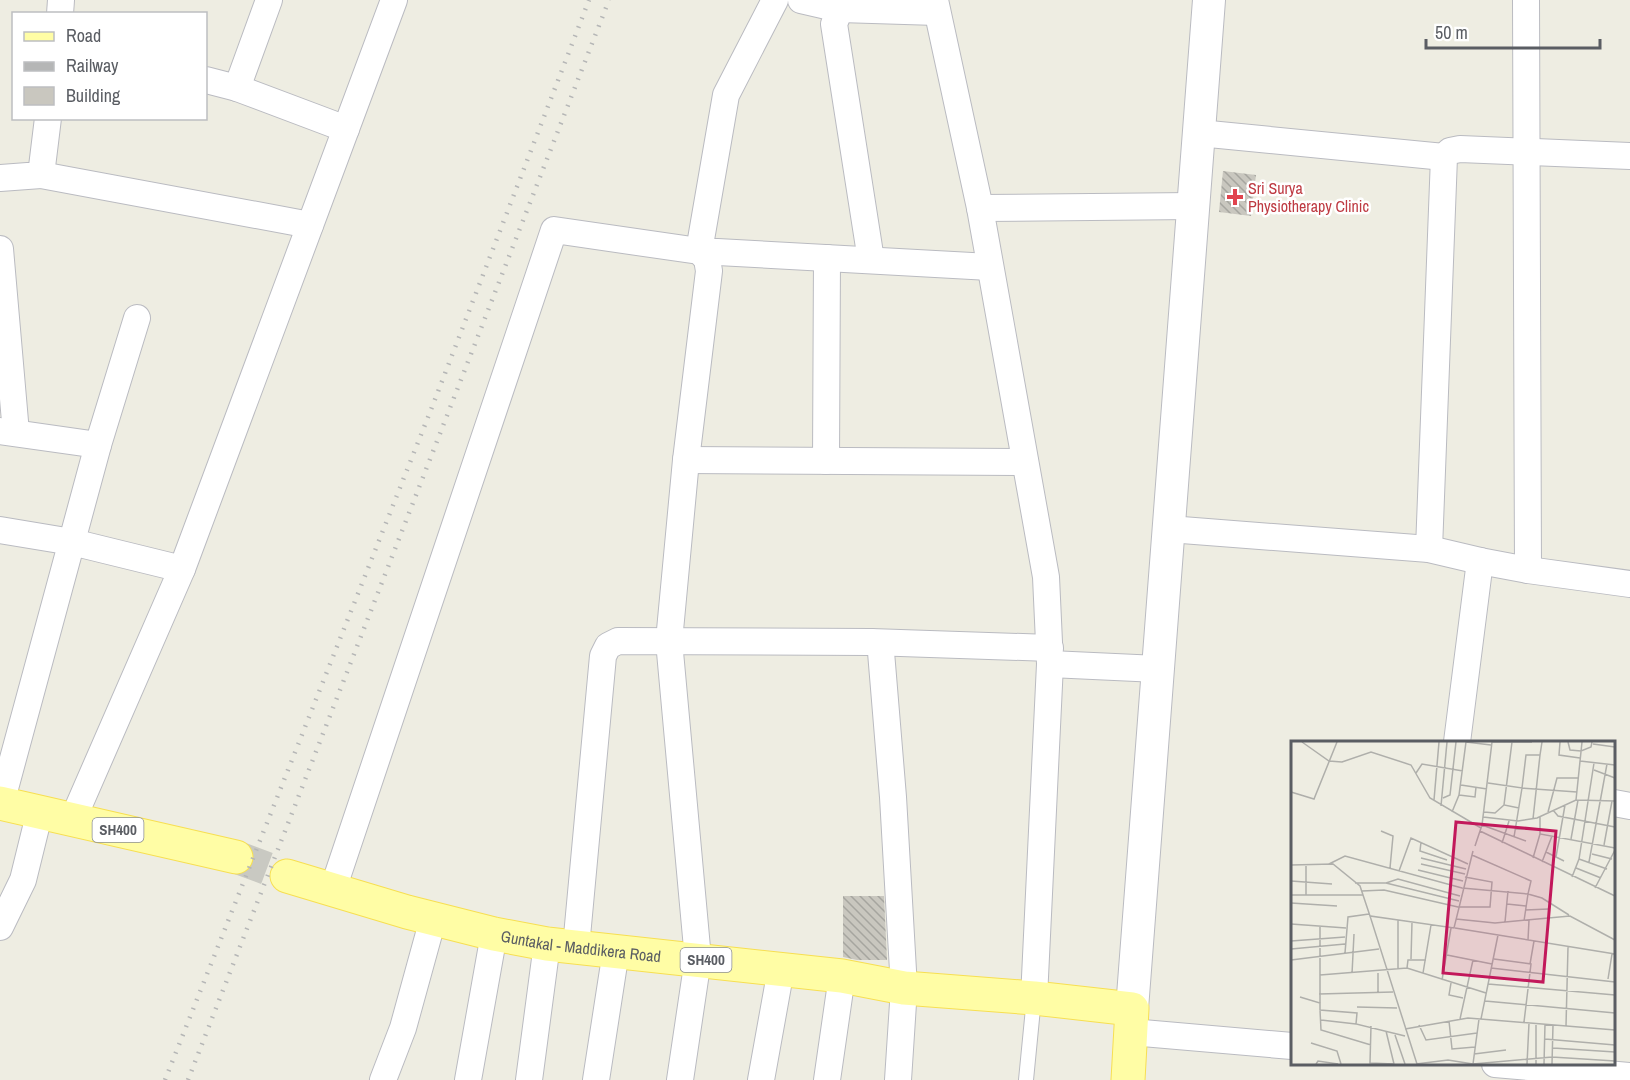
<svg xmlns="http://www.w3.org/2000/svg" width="1630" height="1080" font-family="'Archivo Narrow',sans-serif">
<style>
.building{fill:url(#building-back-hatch)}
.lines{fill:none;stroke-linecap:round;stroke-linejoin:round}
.primary-tunnel{stroke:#c9c9c2;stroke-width:33;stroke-dasharray:33 16;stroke-linecap:butt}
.service-casing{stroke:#babbc1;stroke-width:16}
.minor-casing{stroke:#babbc1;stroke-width:28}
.tertiary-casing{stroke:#babbc1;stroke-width:34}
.primary-casing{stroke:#f7df52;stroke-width:35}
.service{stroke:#fff;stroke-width:14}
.minor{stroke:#fff;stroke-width:26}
.tertiary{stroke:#fff;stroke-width:32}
.primary{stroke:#fffda5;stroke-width:33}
.rail{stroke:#b5b6b6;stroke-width:4.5;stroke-dasharray:1.5 8;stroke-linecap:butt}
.health-dot{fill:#e0444e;stroke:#fff;stroke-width:2}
.labels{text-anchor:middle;stroke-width:5;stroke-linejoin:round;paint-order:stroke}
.shield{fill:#fff;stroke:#8c8e92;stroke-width:1.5}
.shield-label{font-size:15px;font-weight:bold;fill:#5a5d63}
.health-label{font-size:16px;fill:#be3a42;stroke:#fff;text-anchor:start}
.street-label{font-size:16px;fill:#5a5d63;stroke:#fff}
.inset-road{fill:none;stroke:#afafab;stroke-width:1.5}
.view{fill:#c2185b;fill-opacity:0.15;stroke:#c2185b;stroke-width:3}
.inset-edge{fill:none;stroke:#5a5d63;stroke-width:3}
</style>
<defs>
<pattern id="building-back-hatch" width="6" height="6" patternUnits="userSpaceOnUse" patternTransform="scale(1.5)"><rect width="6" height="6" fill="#c9c7bf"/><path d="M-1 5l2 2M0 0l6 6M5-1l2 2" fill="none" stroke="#a6a59f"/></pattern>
</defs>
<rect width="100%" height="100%" fill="#eeede2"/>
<g class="building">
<polygon points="1223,171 1256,175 1251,216 1219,212"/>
<polygon points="843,896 884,896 887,960 857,960 843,957"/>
</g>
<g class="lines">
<polyline class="primary-tunnel" points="236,857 287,876"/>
<g class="service-casing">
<polyline id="service" points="1026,1080 1034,998"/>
</g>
<g class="minor-casing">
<g id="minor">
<polyline points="775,0 726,95 699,251 990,267"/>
<polyline points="801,0 840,9 937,12"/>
<polyline points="935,0 980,208 1046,577 1050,664 1034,998"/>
<polyline points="1526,0 1528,570"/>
<polyline points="840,9 834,24 871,260"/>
<polyline points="60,14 61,0"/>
<polyline points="206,80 237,88 346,129"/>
<polyline points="237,88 269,0"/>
<polyline points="1199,133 1444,157"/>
<polyline points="41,175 310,225"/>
<polyline points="0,178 41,175 48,118"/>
<polyline points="980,208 1193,206"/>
<polyline points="0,249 16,433"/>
<polyline points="0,431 98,445"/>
<polyline points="686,460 1025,462"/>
<polyline points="826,461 827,258"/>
<polyline points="1169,529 1429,549 1480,561 1528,570 1630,584"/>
<polyline points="0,530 72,542 182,569"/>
<polyline points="1429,549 1444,157 1450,151 1460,149 1630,156"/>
<polyline points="871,642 1050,648"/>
<polyline points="1050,664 1158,669"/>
<polyline points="1457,742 1480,561"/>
<polyline points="1,803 98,445 137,318"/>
<polyline points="1614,803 1630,806"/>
<polyline points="73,819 182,569 394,0"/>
<polyline points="333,889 554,230 699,251 707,259 709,271 686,460 669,641 698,959 680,1080"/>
<polyline points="0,927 23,880 40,811"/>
<polyline points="576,947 603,656 608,646 618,641 871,642 878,645 881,652 893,797 904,988 898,1080"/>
<polyline points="1131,1032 1292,1046"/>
<polyline points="1495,1064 1630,1076"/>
<polyline points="383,1080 403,1028 433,919"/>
<polyline points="468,1080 494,934"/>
<polyline points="529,1080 547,944"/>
<polyline points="596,1080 616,951"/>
<polyline points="761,1080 781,969"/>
<polyline points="827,1080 842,976"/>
</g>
</g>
<g class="tertiary-casing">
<polyline id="tertiary" points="1132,1009 1209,0"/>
</g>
<g class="primary-casing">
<g id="primary">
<polyline points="0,803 236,857"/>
<path id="s1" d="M 287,876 L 407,912 L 494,934 L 547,944 L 842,976 L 904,988 L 1034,998 L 1132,1009 L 1128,1080"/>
</g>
</g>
<use href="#service" class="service"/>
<use href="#minor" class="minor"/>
<use href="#tertiary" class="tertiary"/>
<use href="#primary" class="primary"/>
<g class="rail">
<polyline points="165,1080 434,402 589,0"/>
<polyline points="188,1080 609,0"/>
</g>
</g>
<path class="health-dot" d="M1232 188h6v6h6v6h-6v6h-6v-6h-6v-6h6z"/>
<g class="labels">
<g class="shield">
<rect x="92.5" y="818" width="51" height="24" rx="4.5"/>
<rect x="680.5" y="948" width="51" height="24" rx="4.5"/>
</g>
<g class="shield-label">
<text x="118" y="835">SH400</text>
<text x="706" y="965">SH400</text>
</g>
<g class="health-label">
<text x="1248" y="194">Sri Surya<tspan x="1248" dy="18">Physiotherapy Clinic</tspan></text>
</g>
<g class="street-label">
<text dy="6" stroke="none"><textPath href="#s1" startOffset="303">Guntakal - Maddikera Road</textPath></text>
</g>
</g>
<g transform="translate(1291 741)">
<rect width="324" height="324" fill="#eeede2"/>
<path class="inset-road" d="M 11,1 L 38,20 L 51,21 L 80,11 L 120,24 L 139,57 L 190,87M 175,1 L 200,4M 201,1 L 241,1M 221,1 L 213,64 L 228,67M 269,1 L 268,14 L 289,17M 277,1 L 279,9 L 290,10 L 300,6 L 301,1M 302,3 L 324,6M 289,20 L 324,24M 303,29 L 324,37M 125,32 L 131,23 L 172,30M 197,42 L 231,47 L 235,14 L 249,14 L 251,1M 170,44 L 196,48M 0,51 L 23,58 L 46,1M 168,54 L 184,56 L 185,46M 152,57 L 159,54 L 165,1M 143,59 L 148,1M 285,59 L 291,1M 150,65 L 156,1M 262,69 L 267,75 L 324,86M 161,71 L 168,54 L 175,1M 193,71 L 204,72 L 213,64M 257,71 L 266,37 L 287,37M 249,75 L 249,93 L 324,107M 192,76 L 227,80 L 246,77 L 285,59 L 324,60M 242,78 L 249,14M 191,84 L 235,100M 225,88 L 249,88M 90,90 L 102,95 L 99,127M 189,90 L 324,155M 223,96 L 231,47 L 286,51M 280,98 L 287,59M 130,101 L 129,110 L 156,119M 211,102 L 218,80M 313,104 L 321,60M 184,105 L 191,84 L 201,1M 255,111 L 273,120M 301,113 L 321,118M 265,116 L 274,64M 130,117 L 175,128M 242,117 L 249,93M 288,118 L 316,128M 251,121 L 261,95M 298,121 L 316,23M 38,123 L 54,115 L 171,147 L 237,153 L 240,140 L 181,114M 130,123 L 174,133M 0,124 L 42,123 L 69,145 L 79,175M 15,125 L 15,154M 285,127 L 310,137M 127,129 L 172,140M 108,130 L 120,97 L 177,123M 281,136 L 288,118 L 303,22M 0,140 L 41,143M 64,142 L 95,142 L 168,160M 95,142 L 107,138 L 169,155M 304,147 L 324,109M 71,150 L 93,149 L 167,166 L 199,166 L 201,141 L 174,136M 0,154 L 72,154M 0,162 L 46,165M 216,163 L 235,165M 234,169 L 258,168M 165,178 L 204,182 L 279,175 L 324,199M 233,180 L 237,153 L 251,157 L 278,174M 214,181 L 217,150M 0,183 L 55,187M 164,187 L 324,213M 237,199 L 238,179M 0,200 L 54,196M 0,208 L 54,203M 54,212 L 57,176 L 78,173M 156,214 L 201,223M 120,218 L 121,181M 203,218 L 240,223 L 233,281M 0,219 L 88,208M 239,223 L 243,200M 116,227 L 117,219 L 135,219M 200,227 L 324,241M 107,228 L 107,179M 132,232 L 140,184M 61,233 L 63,193M 29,234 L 116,227 L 195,252M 317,238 L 321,213M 151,239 L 160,187M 160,242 L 158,254 L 172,257M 197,243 L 324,254M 87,251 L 87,232M 28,253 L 102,251M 9,256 L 29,262 L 29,269 L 66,272 L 65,283 L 114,295M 194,260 L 324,272M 29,262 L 29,185M 66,266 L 106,267M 29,269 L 30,289 L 80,304M 169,278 L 182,219M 190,278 L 207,194M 30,279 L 65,283M 158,280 L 161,308 L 184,306M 128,284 L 135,299 L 186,292M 80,285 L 79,322 L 103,323M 275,285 L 277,206M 114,288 L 177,277 L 324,289M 95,290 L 103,323M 104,294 L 114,323M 254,298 L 324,304M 20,302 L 46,310 L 50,323M 262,307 L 324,311M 183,313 L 215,309M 25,323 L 27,320 L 47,323M 125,323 L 157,319 L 182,323 L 261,316 L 324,320M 126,323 L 79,175 L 163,187 L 182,110M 182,323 L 188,278M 236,323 L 238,282M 245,323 L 245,282M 253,323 L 254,283M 261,323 L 262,284"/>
<path class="view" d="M 165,81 L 265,90 L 252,241 L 152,232 Z"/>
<rect width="324" height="324" class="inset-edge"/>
</g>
<rect x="12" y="12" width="195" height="108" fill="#ffffff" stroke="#bdbec1" stroke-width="1.5"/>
<rect x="24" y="32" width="30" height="9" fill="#fffda5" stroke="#bdbec1" stroke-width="1.5"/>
<text x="66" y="42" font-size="18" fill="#5a5d63">Road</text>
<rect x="24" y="62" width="30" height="9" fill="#b5b6b6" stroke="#bdbec1" stroke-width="1.5"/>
<text x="66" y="72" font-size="18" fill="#5a5d63">Railway</text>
<rect x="24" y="87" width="30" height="18" fill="#c9c7bf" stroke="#bdbec1" stroke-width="1.5"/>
<text x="66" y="102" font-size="18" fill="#5a5d63">Building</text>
<path d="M1426 39v9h174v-9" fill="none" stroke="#5a5d63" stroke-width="3"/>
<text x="1435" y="39" font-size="18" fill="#5a5d63" stroke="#ffffff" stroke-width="4.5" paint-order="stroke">50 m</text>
</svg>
